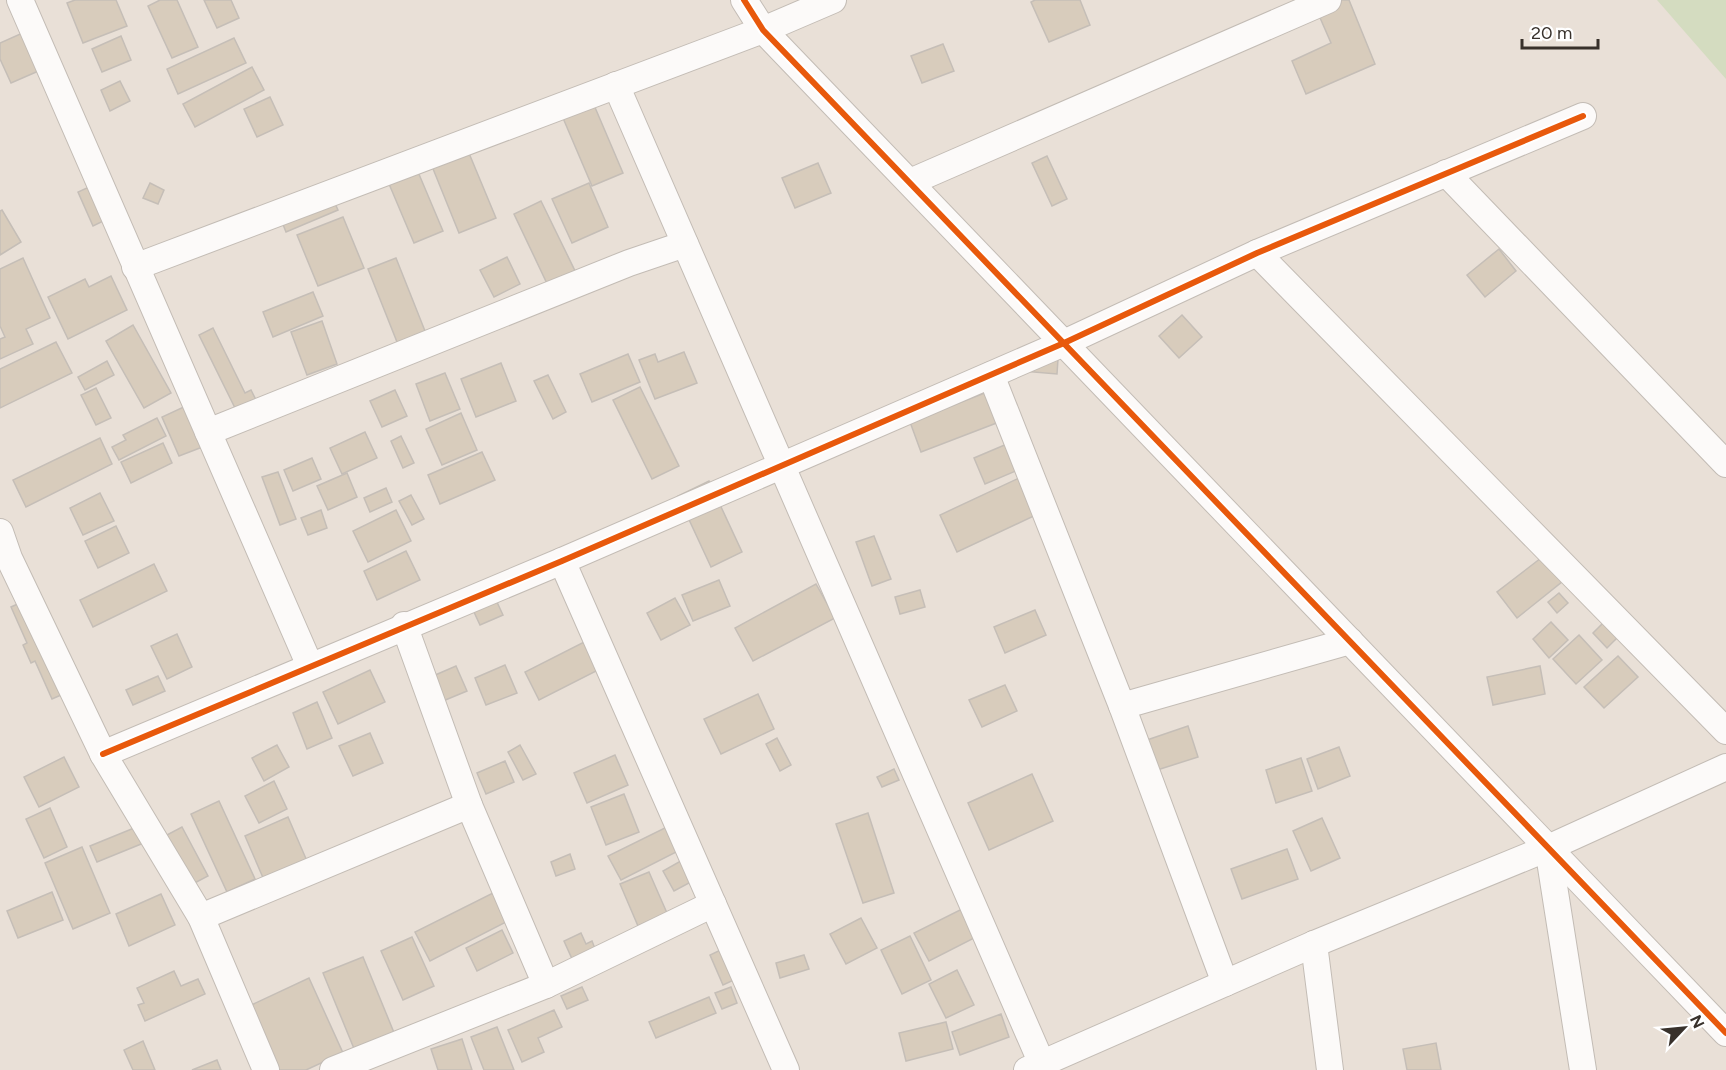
<svg xmlns="http://www.w3.org/2000/svg" width="1726" height="1070" font-family="Figtree,sans-serif">
<style>
.green{fill:#d4dcc0}
.building{fill:#d8ccbc;stroke:#c5beb7;stroke-width:1.5}
.lines{fill:none;stroke-linecap:round;stroke-linejoin:round}
.street-casing{stroke:#c3bcb5;stroke-width:28}
.street{stroke:#fcfaf9;stroke-width:26}
.cycleway-casing{stroke:#fff;stroke-width:10}
.cycleway{stroke:#e8590c;stroke-width:6}
</style>
<rect width="100%" height="100%" fill="#e9e0d7"/>
<polygon class="green" points="1657,0 1726,0 1726,79"/>
<g class="building">
<polygon points="75,0 116,0 127,26 83,43 67,3"/>
<polygon points="160,0 177,0 198,47 172,58 148,6"/>
<polygon points="204,0 231,0 239,18 217,28"/>
<polygon points="1035,0 1080,0 1090,25 1049,42 1031,2"/>
<polygon points="1323,0 1349,0 1375,64 1306,94 1292,61 1331,43 1314,4"/>
<polygon points="27,31 43,69 11,83 0,59 0,43"/>
<polygon points="121,36 131,60 102,72 92,49"/>
<polygon points="234,38 246,63 178,94 167,69"/>
<polygon points="943,44 954,71 922,83 911,56"/>
<polygon points="252,67 264,90 195,127 183,104"/>
<polygon points="120,81 130,101 110,111 101,90"/>
<polygon points="588,91 623,173 592,186 557,104"/>
<polygon points="270,97 283,125 257,137 244,109"/>
<polygon points="461,134 496,218 459,233 425,149"/>
<polygon points="410,153 443,231 414,243 381,165"/>
<polygon points="1047,156 1067,199 1052,206 1032,163"/>
<polygon points="818,163 831,193 795,208 782,178"/>
<polygon points="102,181 118,214 93,226 78,192"/>
<polygon points="150,183 164,190 158,204 143,198"/>
<polygon points="589,183 608,227 572,243 552,199"/>
<polygon points="329,190 338,210 286,232 278,212"/>
<polygon points="541,201 579,279 551,292 514,214"/>
<polygon points="2,210 21,242 0,255 0,211"/>
<polygon points="343,217 364,268 318,286 297,235"/>
<polygon points="1499,249 1516,271 1485,297 1467,275"/>
<polygon points="507,257 520,284 494,297 480,270"/>
<polygon points="23,258 50,318 26,329 33,344 0,359 0,339 5,337 0,326 0,269"/>
<polygon points="396,258 427,336 399,347 368,269"/>
<polygon points="111,276 127,310 68,339 48,297 85,279 89,287"/>
<polygon points="313,292 323,316 273,337 263,312"/>
<polygon points="1182,315 1202,337 1179,358 1159,336"/>
<polygon points="322,321 337,364 307,375 291,332"/>
<polygon points="133,325 171,393 144,408 106,341"/>
<polygon points="213,328 245,393 251,390 257,402 237,412 199,335"/>
<polygon points="56,342 72,373 0,408 0,369"/>
<polygon points="684,352 697,383 655,399 639,360 655,354 658,362"/>
<polygon points="628,354 640,382 592,402 580,374"/>
<polygon points="1058,359 1057,374 1022,371"/>
<polygon points="107,361 114,375 85,390 78,377"/>
<polygon points="501,363 516,401 476,417 461,379"/>
<polygon points="445,373 460,409 430,421 416,384"/>
<polygon points="548,375 566,412 553,419 534,381"/>
<polygon points="640,387 679,466 652,479 613,400"/>
<polygon points="96,388 111,418 96,425 81,395"/>
<polygon points="995,389 1007,419 921,452 910,422"/>
<polygon points="395,390 407,416 382,427 370,401"/>
<polygon points="188,405 205,446 179,456 162,417"/>
<polygon points="461,413 477,450 442,465 426,429"/>
<polygon points="157,418 166,436 119,460 112,447 126,440 123,435"/>
<polygon points="365,432 377,458 342,474 330,448"/>
<polygon points="401,436 414,463 403,468 391,441"/>
<polygon points="100,438 112,464 26,507 13,480"/>
<polygon points="1014,441 1025,467 985,484 974,458"/>
<polygon points="163,443 172,463 131,483 121,462"/>
<polygon points="482,452 495,480 440,504 428,475"/>
<polygon points="312,458 321,479 293,491 284,470"/>
<polygon points="278,472 296,519 280,525 262,477"/>
<polygon points="347,473 357,497 328,510 317,486"/>
<polygon points="1019,478 1036,515 957,552 940,515"/>
<polygon points="709,481 742,552 711,567 678,496"/>
<polygon points="386,488 392,502 370,512 364,498"/>
<polygon points="100,493 114,521 83,535 70,508"/>
<polygon points="411,495 424,519 412,525 399,501"/>
<polygon points="321,510 327,528 308,535 301,518"/>
<polygon points="396,510 411,541 368,562 353,531"/>
<polygon points="116,526 129,553 98,568 85,541"/>
<polygon points="874,536 891,579 872,586 856,542"/>
<polygon points="1554,548 1573,573 1517,618 1497,592"/>
<polygon points="406,551 420,580 377,600 364,571"/>
<polygon points="154,564 167,591 93,627 80,600"/>
<polygon points="719,580 730,606 693,621 682,595"/>
<polygon points="816,584 835,618 753,661 735,628"/>
<polygon points="490,587 503,615 480,625 467,597"/>
<polygon points="920,590 925,607 900,614 895,597"/>
<polygon points="1559,593 1568,603 1557,613 1548,602"/>
<polygon points="675,598 690,625 661,640 647,613"/>
<polygon points="29,599 70,691 52,699 35,661 31,663 23,645 27,643 11,607"/>
<polygon points="1035,610 1046,635 1005,653 994,627"/>
<polygon points="1613,613 1627,628 1607,648 1593,633"/>
<polygon points="1551,622 1568,640 1549,658 1533,639"/>
<polygon points="177,634 192,667 167,679 151,646"/>
<polygon points="1579,635 1602,660 1576,684 1553,659"/>
<polygon points="596,636 610,664 539,700 525,672"/>
<polygon points="1618,656 1638,677 1604,708 1584,687"/>
<polygon points="505,665 517,693 486,705 475,678"/>
<polygon points="456,666 467,691 443,701 433,676"/>
<polygon points="1540,666 1545,694 1493,705 1487,677"/>
<polygon points="370,670 385,702 338,724 323,692"/>
<polygon points="158,676 165,691 133,705 126,690"/>
<polygon points="1005,685 1017,711 982,727 969,700"/>
<polygon points="758,694 774,729 721,754 704,719"/>
<polygon points="317,702 332,738 307,749 293,713"/>
<polygon points="1188,726 1198,757 1154,771 1144,741"/>
<polygon points="370,733 383,763 353,776 339,746"/>
<polygon points="777,738 791,765 780,771 766,744"/>
<polygon points="277,745 289,767 264,781 252,758"/>
<polygon points="520,745 536,774 523,780 508,752"/>
<polygon points="1339,747 1350,776 1318,789 1307,759"/>
<polygon points="615,755 628,785 587,803 574,773"/>
<polygon points="64,757 79,787 39,807 24,777"/>
<polygon points="1301,758 1312,791 1276,803 1266,770"/>
<polygon points="505,761 514,782 486,794 477,773"/>
<polygon points="894,769 899,780 882,787 877,777"/>
<polygon points="1032,774 1053,821 989,850 968,803"/>
<polygon points="274,781 287,809 259,823 245,796"/>
<polygon points="624,794 639,832 606,845 591,807"/>
<polygon points="219,801 255,879 227,892 191,814"/>
<polygon points="50,808 67,847 44,858 26,819"/>
<polygon points="868,813 894,893 863,903 836,824"/>
<polygon points="288,817 307,861 264,880 245,836"/>
<polygon points="1322,818 1340,858 1311,871 1293,831"/>
<polygon points="681,820 692,844 621,880 608,856"/>
<polygon points="139,826 146,842 97,862 90,846"/>
<polygon points="182,827 208,876 189,886 163,837"/>
<polygon points="82,847 110,913 73,929 45,863"/>
<polygon points="1287,849 1298,879 1242,899 1231,869"/>
<polygon points="570,854 575,869 556,876 551,862"/>
<polygon points="693,854 704,875 674,891 663,871"/>
<polygon points="649,872 667,913 638,926 620,884"/>
<polygon points="52,892 63,920 18,938 7,911"/>
<polygon points="495,892 510,920 430,961 415,932"/>
<polygon points="161,894 175,925 129,946 116,914"/>
<polygon points="970,905 984,933 929,961 914,933"/>
<polygon points="861,918 877,948 846,964 830,934"/>
<polygon points="502,930 513,953 477,971 466,948"/>
<polygon points="581,933 586,944 592,941 596,951 573,961 564,941"/>
<polygon points="910,936 931,980 902,994 881,950"/>
<polygon points="412,937 434,986 403,1000 381,951"/>
<polygon points="735,943 749,973 723,985 710,955"/>
<polygon points="804,955 809,969 780,978 776,963"/>
<polygon points="363,957 395,1035 355,1051 323,973"/>
<polygon points="957,970 974,1005 946,1018 929,984"/>
<polygon points="174,971 181,986 198,979 205,994 145,1021 138,1005 144,1003 137,988"/>
<polygon points="309,978 343,1053 306,1070 272,1070 245,1008"/>
<polygon points="582,987 588,1000 567,1009 561,996"/>
<polygon points="731,987 737,1003 722,1009 715,993"/>
<polygon points="709,997 716,1013 656,1038 649,1022"/>
<polygon points="554,1010 562,1027 538,1038 544,1052 522,1062 508,1030"/>
<polygon points="1001,1014 1009,1037 960,1055 952,1032"/>
<polygon points="946,1022 953,1049 906,1061 899,1033"/>
<polygon points="497,1027 514,1070 484,1070 471,1037"/>
<polygon points="462,1039 472,1070 438,1070 431,1049"/>
<polygon points="143,1041 155,1070 133,1070 124,1050"/>
<polygon points="1436,1043 1441,1070 1407,1070 1403,1049"/>
<polygon points="217,1060 221,1070 192,1070"/>
</g>
<g class="lines">
<g class="street-casing">
<g id="street">
<polyline points="20,0 310,666"/>
<polyline points="744,0 763,30 1726,1033"/>
<polyline points="616,85 1042,1064"/>
<polyline points="1446,173 1726,464"/>
<polyline points="910,182 1328,0"/>
<polyline points="1257,253 1726,731"/>
<polyline points="135,267 763,30 833,0"/>
<polyline points="991,375 1122,706 1225,983"/>
<polyline points="208,432 629,263 685,244"/>
<polyline points="0,532 9,558 103,754 201,917 266,1070"/>
<polyline points="562,561 786,1070"/>
<polyline points="404,625 469,805 546,985"/>
<polyline points="1122,706 1350,641"/>
<polyline points="103,754 562,561 1064,343 1257,253 1583,116"/>
<polyline points="1548,848 1583,1070"/>
<polyline points="201,917 469,805"/>
<polyline points="1314,944 1330,1070"/>
<polyline points="333,1070 546,985 713,904"/>
<polyline points="1027,1070 1314,944 1548,848 1726,767"/>
</g>
</g>
<use href="#street" class="street"/>
<g class="cycleway-casing">
<g id="cycleway">
<polyline points="744,0 763,30 1726,1033"/>
<polyline points="103,754 562,561 1064,343 1257,253 1583,116"/>
</g>
</g>
<use href="#cycleway" class="cycleway"/>
</g>
<g transform="translate(1684 1028) rotate(64)" stroke="#ffffff" stroke-width="4.5" paint-order="stroke">
<path d="M0-4.5L10 22L0 15L-10 22Z" fill="#38312b"/>
<text y="-9" font-size="16" font-weight="bold" text-anchor="middle" fill="#38312b">N</text>
</g>
<path d="M1522 39v9h76v-9" fill="none" stroke="#38312b" stroke-width="3"/>
<text x="1531" y="39" font-size="18" fill="#38312b" stroke="#ffffff" stroke-width="4.5" paint-order="stroke">20 m</text>
</svg>
